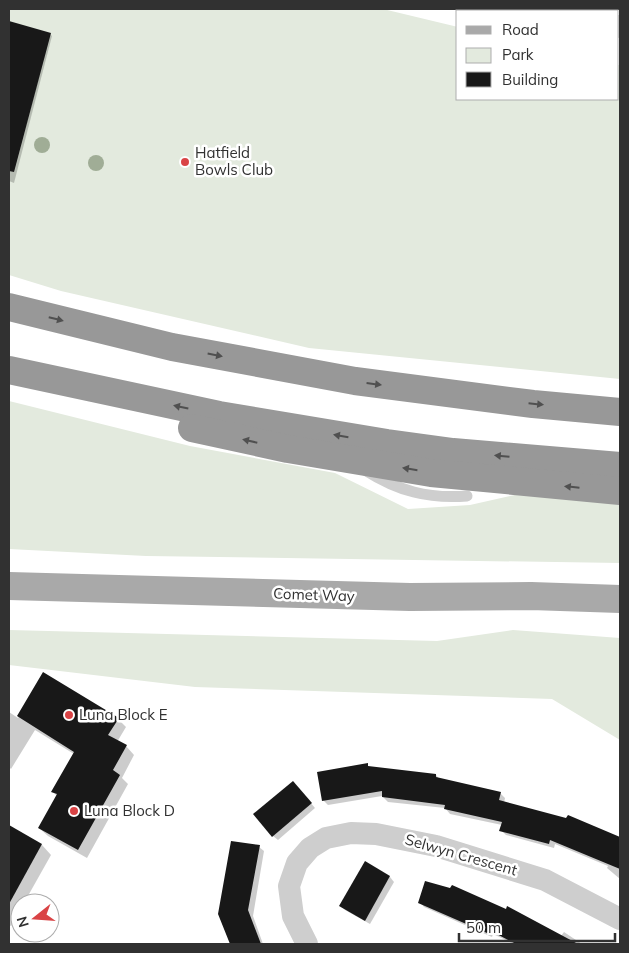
<svg xmlns="http://www.w3.org/2000/svg" width="629" height="953" font-family="Mulish,sans-serif">
<style>
.green{fill:#e3eade}
.shadow{fill:#0003}
.building{fill:#181818}
.lines{fill:none;stroke-linecap:round;stroke-linejoin:round}
.service{stroke:#cecece;stroke-width:11}
.minor{stroke:#cecece;stroke-width:22}
.primary{stroke:#a9a9a9;stroke-width:28}
.motorway{stroke:#989898;stroke-width:28}
.tree{fill:#a0ad96}
.oneway{fill:#505050}
.poi-dot{fill:#d94345;stroke:#fff;stroke-width:2}
.labels{text-anchor:middle;stroke-width:5;stroke-linejoin:round;paint-order:stroke}
.poi-label{font-size:15px;fill:#313131;stroke:#fff;text-anchor:start}
.street-label{font-size:15px;fill:#313131;stroke:#fff}
</style>
<rect width="100%" height="100%" fill="#fff"/>
<g class="green">
<polygon points="9,9 383,9 458,27 458,99 618,99 618,65 620,65 620,379 309,348 61,291 9,275"/>
<polygon points="9,401 190,446 335,473 408,509 470,505 519,494 620,501 620,563 146,556 9,549"/>
<polygon points="9,630 437,641 513,630 620,638 620,740 552,699 195,687 9,665"/>
</g>
<g class="shadow">
<polygon points="9,23 50,34 52,36 14,183 9,181"/>
<polygon points="44,674 118,719 126,727 117,742 126,746 134,755 122,778 128,784 87,858 48,836 39,828 57,796 53,792 74,754 35,730 11,769 9,767 9,712 18,718"/>
<polygon points="367,765 370,768 436,775 440,780 500,793 505,798 504,803 618,844 620,845 620,879 607,868 608,866 555,844 554,848 506,835 501,830 502,825 450,814 445,808 388,802 382,796 328,805 323,800"/>
<polygon points="297,787 315,808 278,840 273,836"/>
<polygon points="9,827 42,845 51,855 24,903 20,903 20,910 11,926 9,925"/>
<polygon points="259,847 264,851 253,916 263,944 231,944 220,914"/>
<polygon points="365,863 390,877 394,882 370,924 345,910 341,906"/>
<polygon points="420,902 561,936 564,932 582,944 514,944 493,934 492,937 424,907"/>
</g>
<g class="building">
<polygon points="9,21 51,33 14,172 9,171"/>
<polygon points="43,672 119,718 108,735 127,745 113,770 120,775 78,850 38,828 57,794 51,792 74,752 17,716"/>
<polygon points="368,763 368,766 436,774 436,777 501,792 499,800 566,818 568,815 620,837 620,869 550,840 549,844 499,831 502,822 444,809 445,805 382,797 382,791 322,801 317,772"/>
<polygon points="293,781 312,803 272,837 253,814"/>
<polygon points="9,825 42,844 9,904"/>
<polygon points="231,841 260,845 248,910 261,944 230,944 218,914"/>
<polygon points="365,861 390,876 365,921 339,906"/>
<polygon points="425,881 450,888 452,885 506,909 507,906 578,944 516,944 489,930 487,933 418,903"/>
</g>
<g class="lines">
<path class="service" d="M 365,470 C 398,491 428,499 467,496"/>
<g class="minor">
<polyline points="514,9 529,11"/>
<polyline points="618,26 620,27"/>
<polyline points="307,944 293,916 289,886 297,863 310,848 326,838 351,833 376,834 436,846 545,880 620,919"/>
</g>
<polyline class="primary" points="9,586 410,597 531,596 620,599"/>
<g class="motorway">
<polyline points="9,307 172,347 355,381 533,404 620,412"/>
<polyline points="9,370 219,415 387,443 453,452 620,466"/>
<polyline points="192,428 288,449 431,473 620,491"/>
</g>
</g>
<g class="tree">
<circle cx="42" cy="145" r="8"/>
<circle cx="96" cy="163" r="8"/>
</g>
<defs><path id="oneway-solid" d="M-6-.8H1V-3.2L6.5 0L1 3.2V.8H-6Z" transform="scale(1.25)"/></defs>
<g class="oneway">
<use href="#oneway-solid" transform="translate(56 319) rotate(14)"/>
<use href="#oneway-solid" transform="translate(215 355) rotate(11)"/>
<use href="#oneway-solid" transform="translate(374 384) rotate(7)"/>
<use href="#oneway-solid" transform="translate(536 404) rotate(6)"/>
<use href="#oneway-solid" transform="translate(181 407) rotate(-168)"/>
<use href="#oneway-solid" transform="translate(341 436) rotate(-170)"/>
<use href="#oneway-solid" transform="translate(250 441) rotate(-167)"/>
<use href="#oneway-solid" transform="translate(502 456) rotate(-175)"/>
<use href="#oneway-solid" transform="translate(410 469) rotate(-171)"/>
<use href="#oneway-solid" transform="translate(572 487) rotate(-174)"/>
</g>
<g class="poi-dot">
<circle cx="185" cy="162" r="5"/>
<circle cx="69" cy="715" r="5"/>
<circle cx="74" cy="811" r="5"/>
</g>
<g class="labels">
<g class="poi-label">
<text x="195" y="158">Hatfield<tspan x="195" dy="17">Bowls Club</tspan></text>
<text x="79" y="720">Luna Block E</text>
<text x="84" y="816">Luna Block D</text>
</g>
<g class="street-label">
<text transform="translate(314 595) rotate(2)" y="5">Comet Way</text>
<text transform="translate(461 855) rotate(16)" y="5">Selwyn Crescent</text>
</g>
</g>
<rect width="629" height="953" fill="none" stroke="#313131" stroke-width="20"/>
<rect x="456" y="10" width="162" height="90" fill="#ffffff" stroke="#adadad"/>
<rect x="466" y="26" width="25" height="8" fill="#a9a9a9" stroke="#adadad"/>
<text x="502" y="35" font-size="15" fill="#313131">Road</text>
<rect x="466" y="48" width="25" height="15" fill="#e3eade" stroke="#adadad"/>
<text x="502" y="60" font-size="15" fill="#313131">Park</text>
<rect x="466" y="72" width="25" height="15" fill="#181818" stroke="#adadad"/>
<text x="502" y="85" font-size="15" fill="#313131">Building</text>
<g transform="translate(35 918) rotate(253)"><circle r="24" fill="#ffffff" stroke="#adadad"/>
<path d="M0-4L9 19L0 12L-9 19Z" fill="#d94345"/>
<text y="-8" font-size="14" font-weight="bold" text-anchor="middle" fill="#313131">N</text>
</g>
<path d="M459 933v8h156v-8" fill="none" stroke="#313131" stroke-width="2.5"/>
<text x="466" y="933" font-size="15" fill="#313131" stroke="#ffffff" stroke-width="4" paint-order="stroke">50 m</text>
</svg>
